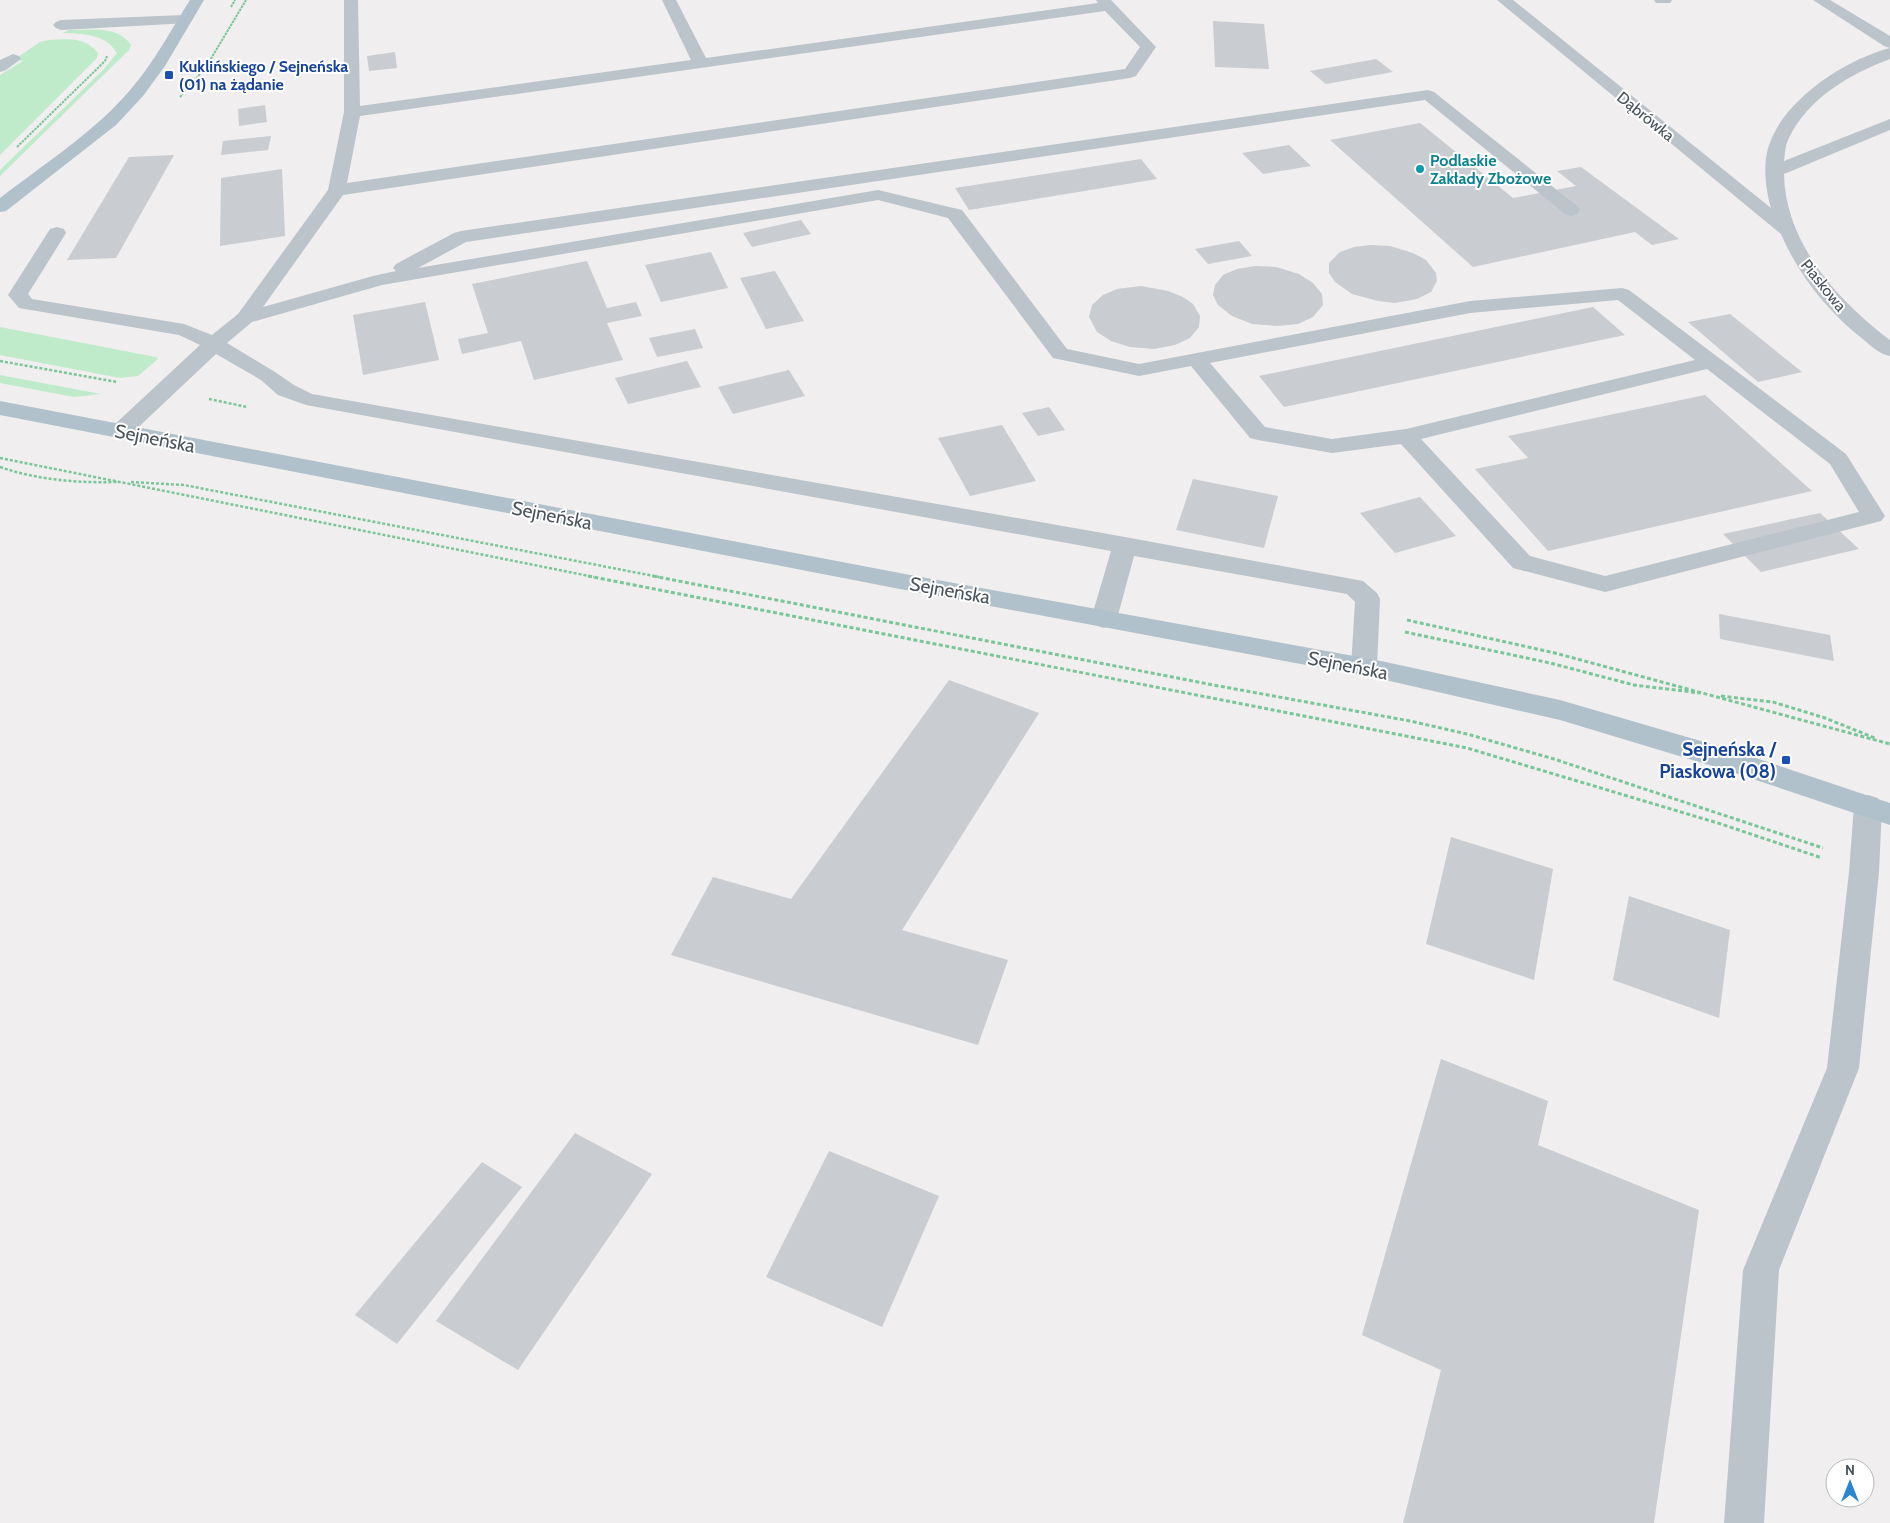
<svg xmlns="http://www.w3.org/2000/svg" width="1890" height="1523" font-family="Cabin,sans-serif">
<style>
.green{fill:#c0ebcb}
.building{fill:#c9ccd0}
.lines{fill:none;stroke-linecap:round;stroke-linejoin:round}
.path-far2{stroke:#7bc698;stroke-width:2;stroke-dasharray:2.5 1;stroke-linecap:butt}
.path-far1{stroke:#7bc698;stroke-width:2.5;stroke-dasharray:3 2;stroke-linecap:butt}
.path{stroke:#7bc698;stroke-width:3;stroke-dasharray:4 2.5;stroke-linecap:butt}
.minor{fill:#bbc4ca;fill-rule:evenodd}
.major{fill:#b0c1cb;fill-rule:evenodd}
.transit-dot{fill:#1a4fb4;stroke:#fff;stroke-width:2}
.culture-dot{fill:#0f9aa8;stroke:#fff;stroke-width:2}
.labels{text-anchor:middle;stroke-width:4;stroke-linejoin:round;paint-order:stroke}
.far-transit-label{font-size:16px;font-weight:bold;fill:#164399;stroke:#fff;text-anchor:start}
.far-street-label{font-size:16px;fill:#48535a;stroke:#fff}
.far-culture-label{font-size:16px;font-weight:bold;fill:#0d838f;stroke:#fff;text-anchor:start}
.street-label{font-size:19px;fill:#48535a;stroke:#fff}
.transit-label{font-size:19px;font-weight:bold;fill:#164399;stroke:#fff;text-anchor:end}
</style>
<rect width="100%" height="100%" fill="#f0eeee"/>
<g class="green">
<path d="M 69,30 C 90,30 118,25 131,45 L 129,50 L 0,176 L 0,170 L 104,69 L 117,53 C 105,33 82,34 62,33 Z"/>
<path d="M 49,40 C 68,39 85,37 98,53 L 97,58 L 0,155 L 0,75 L 23,61 L 15,59 L 40,42 Z"/>
<polygon points="0,327 156,357 158,359 138,376 120,378 0,355"/>
<polygon points="0,375 101,394 74,397 0,383"/>
</g>
<g class="building">
<polygon points="1213,21 1264,24 1269,69 1215,67"/>
<polygon points="395,52 397,68 369,71 367,56"/>
<polygon points="1376,59 1393,72 1326,84 1310,71"/>
<polygon points="265,105 267,122 239,126 238,109"/>
<polygon points="1420,123 1513,198 1576,186 1557,171 1581,167 1679,239 1652,245 1635,232 1473,267 1330,140"/>
<polygon points="271,136 268,150 221,155 223,141"/>
<polygon points="1289,145 1311,166 1263,174 1242,153"/>
<polygon points="174,155 116,258 67,260 129,157"/>
<polygon points="1141,159 1157,179 969,210 955,188"/>
<polygon points="282,169 285,236 220,246 221,178"/>
<polygon points="801,220 811,234 752,247 743,233"/>
<polygon points="1239,241 1252,256 1208,264 1195,249"/>
<polygon points="1371,245 1390,246 1413,253 1426,260 1436,273 1437,281 1431,292 1417,299 1395,303 1378,301 1352,294 1335,282 1329,273 1329,263 1340,252 1354,247"/>
<polygon points="711,252 728,288 661,302 645,265"/>
<polygon points="587,261 607,308 636,302 642,316 607,323 623,360 534,380 521,341 462,354 458,339 488,333 472,284"/>
<polygon points="1255,266 1276,267 1299,274 1313,283 1322,294 1323,305 1313,317 1298,324 1277,326 1252,324 1232,316 1218,305 1213,295 1215,285 1223,275 1237,269"/>
<polygon points="775,271 804,321 766,329 740,278"/>
<polygon points="1141,286 1168,291 1183,297 1193,304 1200,316 1199,327 1190,338 1175,345 1154,349 1130,347 1111,341 1097,332 1089,317 1092,305 1103,295 1117,289"/>
<polygon points="425,302 439,360 363,375 353,315"/>
<polygon points="1593,307 1625,335 1284,407 1259,376"/>
<polygon points="1730,314 1802,372 1758,382 1688,322"/>
<polygon points="695,329 703,348 657,357 649,338"/>
<polygon points="687,361 701,387 628,404 615,378"/>
<polygon points="789,370 805,396 733,414 718,387"/>
<polygon points="1705,395 1812,491 1548,551 1475,469 1528,458 1508,436"/>
<polygon points="1049,407 1065,430 1038,436 1022,413"/>
<polygon points="1002,425 1036,481 970,496 938,438"/>
<polygon points="1193,479 1278,496 1264,548 1176,530"/>
<polygon points="1420,497 1456,536 1395,553 1360,513"/>
<polygon points="1820,513 1859,549 1761,572 1723,534"/>
<polygon points="1719,614 1830,635 1834,661 1720,639"/>
<polygon points="949,680 1039,713 902,930 1008,960 978,1045 671,955 713,877 791,899"/>
<polygon points="1451,837 1553,869 1534,980 1426,944"/>
<polygon points="1629,896 1730,930 1719,1018 1613,980"/>
<polygon points="1441,1059 1548,1101 1538,1145 1699,1210 1654,1523 1403,1523 1441,1370 1362,1335"/>
<polygon points="575,1133 652,1174 518,1370 436,1321"/>
<polygon points="829,1151 939,1196 882,1327 766,1277"/>
<polygon points="482,1162 522,1187 397,1344 355,1315"/>
</g>
<g class="lines">
<g class="path-far2">
<polyline points="231,7 235,0"/>
<polyline points="180,97 206,67 246,0"/>
<polyline points="17,147 105,61 107,56"/>
</g>
<g class="path-far1">
<polyline points="0,361 117,382"/>
<polyline points="209,399 247,407"/>
<polyline points="0,458 594,577"/>
<path d="M 0,467 C 38,480 77,483 117,482"/>
<polyline points="131,482 184,485 659,577"/>
</g>
<g class="path">
<polyline points="588,576 1467,748 1721,824 1822,858"/>
<polyline points="653,576 1208,684 1410,721 1467,734 1554,759 1823,848"/>
<polyline points="1407,620 1555,653 1890,744"/>
<polyline points="1405,632 1550,663 1634,685 1700,693"/>
<polyline points="1721,696 1773,702 1825,718 1875,738"/>
</g>
<g class="minor">
<path d="M 344,0 L 358,0 L 360,106 L 691,60 L 662,0 L 676,0 L 706,58 L 1098,3 L 1096,0 L 1111,0 L 1156,47 L 1136,76 L 1130,78 L 343,195 L 263,307 L 373,276 L 396,271 L 393,268 L 396,264 L 454,233 L 461,231 L 1428,90 L 1434,92 L 1577,206 L 1580,210 L 1577,214 L 1571,216 L 1565,214 L 1425,100 L 466,242 L 418,268 L 878,190 L 962,210 L 1067,349 L 1139,364 L 1470,301 L 1622,288 L 1629,290 L 1846,454 L 1885,516 L 1881,521 L 1605,592 L 1513,568 L 1401,444 L 1332,453 L 1258,440 L 1250,438 L 1191,366 L 1139,376 L 1053,358 L 948,218 L 878,200 L 382,285 L 252,322 L 227,343 L 275,372 L 294,385 L 312,394 L 1125,537 L 1363,581 L 1377,593 L 1380,599 L 1377,667 L 1373,674 L 1364,676 L 1355,674 L 1351,667 L 1355,602 L 1347,594 L 1134,556 L 1117,619 L 1113,625 L 1104,628 L 1095,625 L 1091,619 L 1111,551 L 306,405 L 278,395 L 261,380 L 216,354 L 129,436 L 121,438 L 113,436 L 110,431 L 113,426 L 200,345 L 179,335 L 19,308 L 8,295 L 50,229 L 57,227 L 64,229 L 66,233 L 28,294 L 32,299 L 184,324 L 212,335 L 238,314 L 328,190 L 344,112 ZM 1105,11 L 1140,47 L 1125,69 L 347,183 L 360,116 ZM 1618,300 L 1695,360 L 1406,429 L 1332,439 L 1265,427 L 1210,363 L 1470,313 ZM 1707,369 L 1830,464 L 1859,512 L 1605,576 L 1530,556 L 1421,439 Z"/>
<path d="M 1497,0 L 1513,0 L 1771,208 C 1765,188 1762,160 1771,140 C 1788,97 1847,59 1890,48 L 1890,59 C 1850,74 1808,98 1789,138 C 1785,145 1785,154 1784,161 L 1890,119 L 1890,130 L 1784,174 C 1785,243 1838,301 1890,340 L 1890,356 C 1880,354 1872,347 1864,340 C 1828,312 1799,276 1781,234 Z"/>
<polygon points="1654,0 1672,0 1670,3 1656,3"/>
<polygon points="1813,0 1830,0 1890,36 1890,48 1884,46"/>
<polygon points="184,15 189,17 192,20 189,23 61,30 56,28 53,25 56,22 61,20"/>
<polygon points="13,54 19,56 21,59 6,70 0,72 0,60"/>
<polygon points="1868,795 1878,798 1882,806 1879,872 1859,1068 1779,1270 1764,1523 1724,1523 1743,1270 1827,1068 1849,872 1854,806 1858,798"/>
</g>
<g class="major">
<path d="M 190,0 L 204,0 L 165,66 L 143,96 L 116,125 L 6,211 L 0,212 L 0,198 C 43,165 97,130 131,89 C 154,62 171,30 190,0 Z"/>
<polygon points="0,401 905,574 1381,661 1560,700 1735,751 1890,803 1890,825 1729,771 1560,720 1381,679 905,590 0,415"/>
</g>
</g>
<g class="transit-dot">
<rect x="164" y="70" width="10" height="10" rx="2.5"/>
<rect x="1781" y="755" width="10" height="10" rx="2.5"/>
</g>
<circle class="culture-dot" cx="1420" cy="169" r="5"/>
<g class="labels">
<g class="far-transit-label">
<text x="179" y="72">Kuklińskiego / Sejneńska<tspan x="179" dy="18">(01) na żądanie</tspan></text>
</g>
<g class="far-street-label">
<text transform="translate(1646 116) rotate(39)" y="6">Dąbrówka</text>
<text transform="translate(1824 285) rotate(51)" y="6">Piaskowa</text>
</g>
<g class="far-culture-label">
<text x="1430" y="166">Podlaskie<tspan x="1430" dy="18">Zakłady Zbożowe</tspan></text>
</g>
<g class="street-label">
<text transform="translate(155 438) rotate(11)" y="7">Sejneńska</text>
<text transform="translate(552 515) rotate(11)" y="7">Sejneńska</text>
<text transform="translate(950 590) rotate(10)" y="7">Sejneńska</text>
<text transform="translate(1348 665) rotate(11)" y="7">Sejneńska</text>
</g>
<g class="transit-label">
<text x="1776" y="756">Sejneńska /<tspan x="1776" dy="22">Piaskowa (08)</tspan></text>
</g>
</g>
<g transform="translate(1850 1483)"><circle r="24" fill="#ffffff" stroke="#b6babd"/>
<path d="M0-4L9 19L0 12L-9 19Z" fill="#2886d0"/>
<text y="-8" font-size="14" font-weight="bold" text-anchor="middle" fill="#48535a">N</text>
</g>
</svg>
